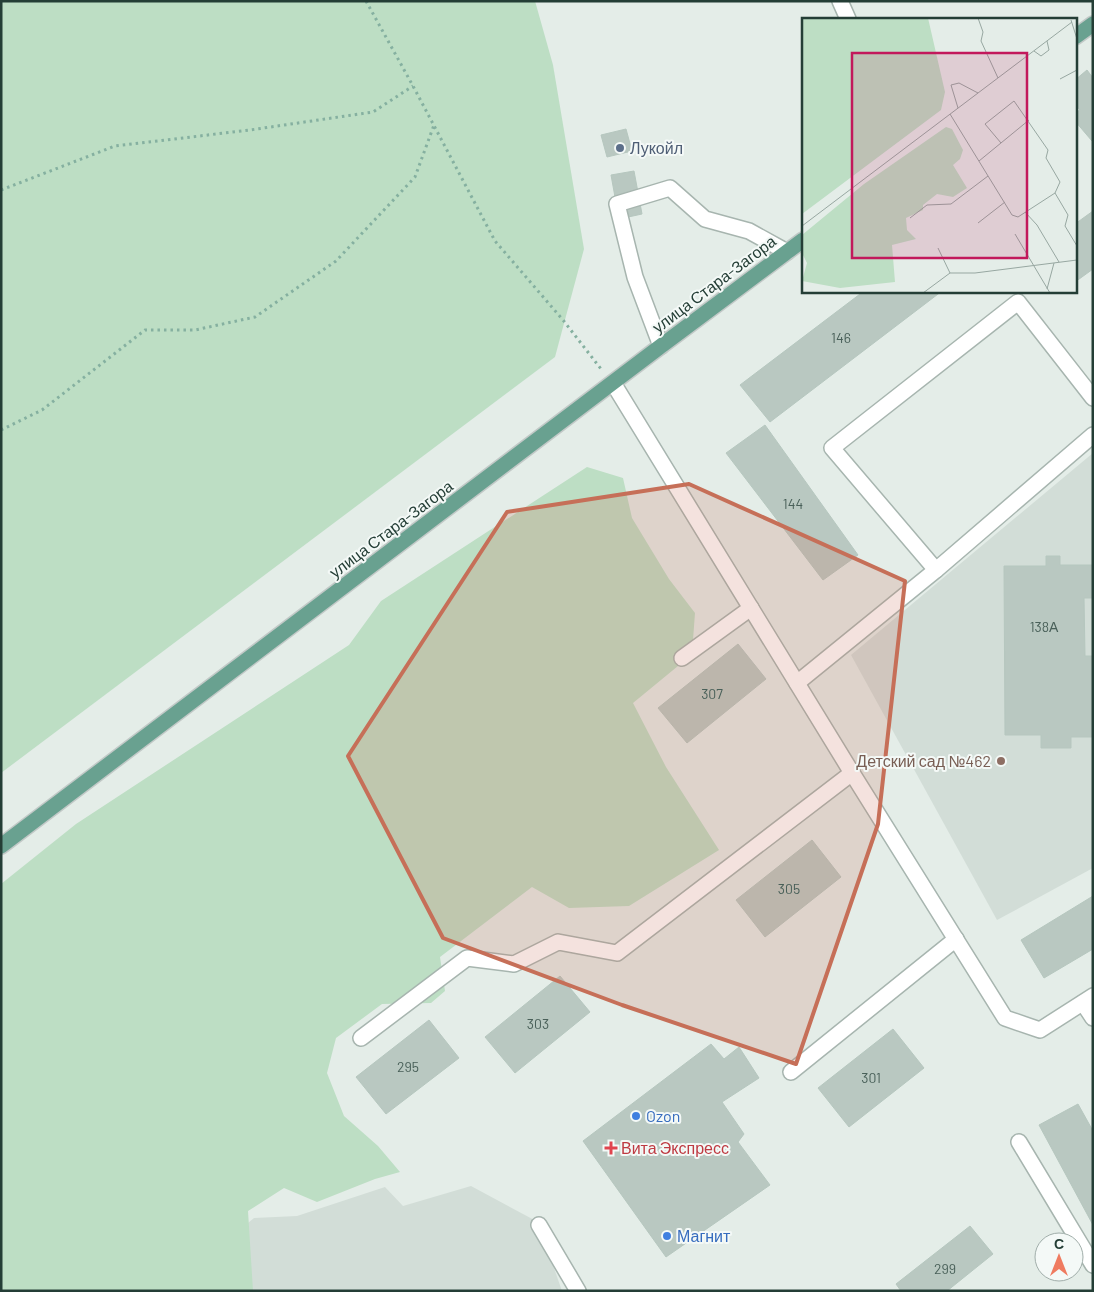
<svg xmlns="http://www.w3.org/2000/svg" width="1094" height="1292" font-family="Barlow,sans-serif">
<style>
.built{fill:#d2ddd7}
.green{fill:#bddec4}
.building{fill:#b9c8c1;stroke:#b6c7bf}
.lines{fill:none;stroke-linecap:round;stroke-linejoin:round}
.minor-casing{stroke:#a7b5af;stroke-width:18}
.major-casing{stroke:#c2c9c7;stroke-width:18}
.path{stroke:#85b0a0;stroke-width:3;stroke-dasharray:2.5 4;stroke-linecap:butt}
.minor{stroke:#fff;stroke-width:15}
.major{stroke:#69a190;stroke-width:15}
.marked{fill:#c66f58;fill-opacity:0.2;stroke:#c66f58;stroke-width:4;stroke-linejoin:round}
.service-dot{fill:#5c6f8a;stroke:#f4f9f7;stroke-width:2}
.education-dot{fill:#8d6e63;stroke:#f4f9f7;stroke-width:2}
.shop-dot{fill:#3f7fe0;stroke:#f4f9f7;stroke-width:2}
.health-dot{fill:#e0444e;stroke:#f4f9f7;stroke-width:2}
.labels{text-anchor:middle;stroke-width:4;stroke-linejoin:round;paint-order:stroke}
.number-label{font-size:14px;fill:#496059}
.service-label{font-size:16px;fill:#4e5e75;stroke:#f4f9f7;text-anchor:start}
.street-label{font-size:16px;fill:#243e36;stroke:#f4f9f7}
.education-label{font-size:16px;fill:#785e54;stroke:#f4f9f7;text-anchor:end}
.shop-label{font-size:16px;fill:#366cbe;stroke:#f4f9f7;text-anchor:start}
.health-label{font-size:16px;fill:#be3a42;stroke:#f4f9f7;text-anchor:start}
.inset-road{fill:none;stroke:#97a7a1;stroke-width:1}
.view{fill:#c2185b;fill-opacity:0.15;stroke:#c2185b;stroke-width:2.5}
.inset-edge{fill:none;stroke:#243e36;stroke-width:2.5}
</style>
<rect width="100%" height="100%" fill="#e4ede8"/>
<g class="built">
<polygon points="1093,453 1093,868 997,920 851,655"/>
<polygon points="471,1186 538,1222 562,1291 246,1291 242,1228 254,1218 297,1216 385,1187 403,1206"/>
</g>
<g class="green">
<polygon points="1,1 535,1 553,65 584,249 555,357 1,773"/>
<polygon points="587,467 623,478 632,518 669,579 695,613 693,640 678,666 633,703 666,767 719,850 629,906 569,908 532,887 440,957 445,991 431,1003 382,1004 336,1038 327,1073 344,1116 378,1146 400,1172 375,1179 317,1202 284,1188 248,1211 253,1291 1,1291 1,884 76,824 349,645 381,601"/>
</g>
<g class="building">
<polygon points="1087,70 1093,78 1093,140 1092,141 1075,121 1075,113 1080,110 1075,104 1075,80"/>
<polygon points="626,129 632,151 607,157 601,135"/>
<polygon points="634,171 642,214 619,219 611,175"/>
<polygon points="1093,211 1093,269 1075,282 1075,224"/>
<polygon points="864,291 942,291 770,422 740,385"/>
<polygon points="765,425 858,555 823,580 726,453"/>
<polygon points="1046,556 1060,556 1060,565 1093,565 1093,598 1084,598 1085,656 1093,656 1093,737 1071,737 1071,748 1041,748 1041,735 1005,735 1004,566 1046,566"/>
<polygon points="738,644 766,679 687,743 658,708"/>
<polygon points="812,840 841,877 765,937 736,900"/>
<polygon points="1093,896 1093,949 1044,978 1021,940"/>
<polygon points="560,976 590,1012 515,1073 485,1037"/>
<polygon points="429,1020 459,1058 386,1114 356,1077"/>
<polygon points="893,1029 924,1068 849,1127 818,1088"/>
<polygon points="711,1044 724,1059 739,1047 759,1078 722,1102 744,1134 738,1142 770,1185 666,1257 583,1141"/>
<polygon points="1078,1104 1093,1131 1093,1225 1039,1125"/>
<polygon points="970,1226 993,1254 947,1291 901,1291 896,1284"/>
</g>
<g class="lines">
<g class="minor-casing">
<g id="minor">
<polyline points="840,1 848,19"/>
<polyline points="661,346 635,277 617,204 670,188 705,219 749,231 787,252"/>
<polyline points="613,383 852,773 1005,1018 1040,1030 1093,996"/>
<polyline points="936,570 832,448 1018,302 1093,398"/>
<polyline points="682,658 751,608"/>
<polyline points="797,683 936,570 1093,435"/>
<polyline points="1083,1003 1093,1018"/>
<polyline points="361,1038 467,958 514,964 558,942 617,953 852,773"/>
<polyline points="791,1072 956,939"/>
<polyline points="1019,1142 1093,1265"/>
<polyline points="539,1225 578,1291"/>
</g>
</g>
<g class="major-casing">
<g id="major">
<polyline points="1075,37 1093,24"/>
<polyline points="1,846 661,346 803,240"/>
</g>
</g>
<g class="path">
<polyline points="366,1 413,86 495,241 563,320 601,369"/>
<polyline points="1,190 115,146 250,130 373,112 413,86"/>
<polyline points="1,430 42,410 145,330 195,330 255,317 336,261 415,177 434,125"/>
</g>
<use href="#minor" class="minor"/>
<use href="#major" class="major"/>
</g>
<path class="marked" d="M 689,484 L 905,581 L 878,824 L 796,1064 L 622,1005 L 443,938 L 348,756 L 507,512 Z"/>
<circle class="service-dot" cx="620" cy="148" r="5"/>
<circle class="education-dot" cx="1001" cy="761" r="5"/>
<g class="shop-dot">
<circle cx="636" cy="1116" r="5"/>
<circle cx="667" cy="1236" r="5"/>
</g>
<path class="health-dot" d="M608.5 1140.5h5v5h5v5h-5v5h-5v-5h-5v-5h5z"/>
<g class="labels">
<g class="number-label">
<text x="841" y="343">146</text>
<text x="793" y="509">144</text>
<text x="1044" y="632">138А</text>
<text x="712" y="699">307</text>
<text x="789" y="894">305</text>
<text x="538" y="1029">303</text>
<text x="408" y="1072">295</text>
<text x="871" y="1083">301</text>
<text x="945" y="1274">299</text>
</g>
<g class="service-label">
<text x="630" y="154">Лукойл</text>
</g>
<g class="street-label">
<text transform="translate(714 284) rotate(-37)" y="6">улица Стара-Загора</text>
<text transform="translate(391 529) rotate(-37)" y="6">улица Стара-Загора</text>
</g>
<g class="education-label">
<text x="991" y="767">Детский сад №462</text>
</g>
<g class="shop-label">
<text x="646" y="1122">Ozon</text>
<text x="677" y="1242">Магнит</text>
</g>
<g class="health-label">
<text x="621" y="1154">Вита Экспресс</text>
</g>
</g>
<g transform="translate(802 18)">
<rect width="275" height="275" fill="#e4ede8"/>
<path d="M 0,0 L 126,0 L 143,74 L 139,92 L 0,196 ZM 144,109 L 150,111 L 161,132 L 158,141 L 151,147 L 165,170 L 151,179 L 135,176 L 121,187 L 121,192 L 104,200 L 105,212 L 114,221 L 90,227 L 93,264 L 38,270 L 0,263 L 5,245 L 0,235 L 0,217 L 62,166 Z" fill="#bddec4"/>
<path class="inset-road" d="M 176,0 L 181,14 L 179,23 L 196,60M 269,2 L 275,21M 232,33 L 239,38 L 247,32 L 245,23M 258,61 L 275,52M 156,90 L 149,67 L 157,65 L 176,75M 148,96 L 210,197 L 216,199 L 253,175 L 258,164 L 244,140 L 246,132 L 212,83 L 183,106 L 199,125M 177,143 L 227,102M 253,175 L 266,197 L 263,208 L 275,228M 223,194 L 235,207 L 257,244M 108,200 L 125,187 L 149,186 L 186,158M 176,205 L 203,184M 0,208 L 270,4M 213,216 L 248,275M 136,230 L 148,255 L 173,255 L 275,242M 245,271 L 252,245M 121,275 L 148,255"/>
<path class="view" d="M 50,35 L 225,35 L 225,240 L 50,240 Z"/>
<rect width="275" height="275" class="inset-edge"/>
</g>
<rect width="1094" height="1292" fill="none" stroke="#243e36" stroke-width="5"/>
<g transform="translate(1059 1257)"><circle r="24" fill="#f4f9f7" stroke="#a1aeaa"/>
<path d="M0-4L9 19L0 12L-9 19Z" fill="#ef7b60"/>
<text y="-8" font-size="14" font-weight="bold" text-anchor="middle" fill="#243e36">С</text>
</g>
</svg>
